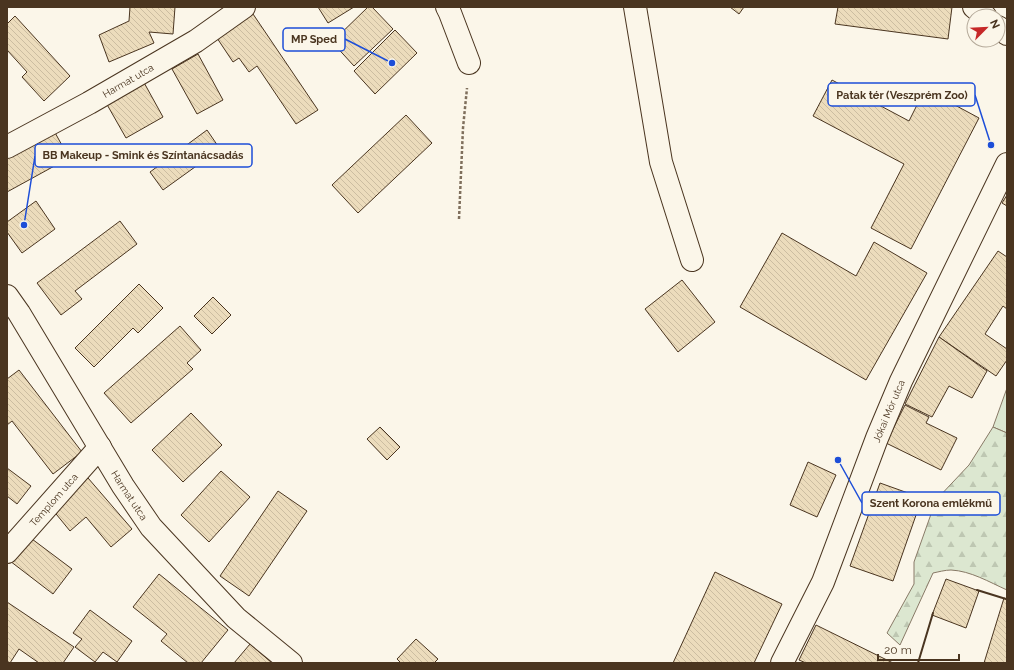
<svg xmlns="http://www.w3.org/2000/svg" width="1014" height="670" font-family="Raleway,sans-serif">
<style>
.green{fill:#dce7d0;stroke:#887966}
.forest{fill:url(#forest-firs);stroke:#887966}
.building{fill:url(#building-back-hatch);stroke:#4a3520}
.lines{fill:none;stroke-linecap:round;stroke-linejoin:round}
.minor-casing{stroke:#4a3520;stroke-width:24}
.path{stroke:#7f6f5c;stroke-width:2.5;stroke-dasharray:3 2;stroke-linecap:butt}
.minor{stroke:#fbf6e9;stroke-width:22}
.wall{stroke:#4a3520;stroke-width:2}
.labels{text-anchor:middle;stroke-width:3;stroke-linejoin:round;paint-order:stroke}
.street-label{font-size:10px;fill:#4a3520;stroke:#fbf6e9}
.leader{fill:none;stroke:#1d4ed8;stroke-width:1.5}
.callout-dot{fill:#1d4ed8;stroke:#fbf6e9;stroke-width:1.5}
.callout{fill:#fbf6e9;stroke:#1d4ed8;stroke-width:1.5}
.callout-label{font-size:11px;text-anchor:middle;font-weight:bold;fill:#4a3520}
</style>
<defs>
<pattern id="forest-firs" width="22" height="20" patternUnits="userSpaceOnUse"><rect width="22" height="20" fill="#dce7d0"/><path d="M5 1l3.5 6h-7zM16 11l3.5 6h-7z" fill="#bec7b2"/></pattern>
<pattern id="building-back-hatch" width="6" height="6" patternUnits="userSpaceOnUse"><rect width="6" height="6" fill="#ecdcbc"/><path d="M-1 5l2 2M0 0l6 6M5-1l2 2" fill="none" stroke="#ccbda1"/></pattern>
</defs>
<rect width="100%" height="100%" fill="#fbf6e9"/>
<polygon class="green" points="1007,388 1007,433 993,427"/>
<path class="forest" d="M 993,427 L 1007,433 L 1007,590 C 989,582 971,571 951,570 C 945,570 938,572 933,573 L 900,645 L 887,633 L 914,584 L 914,562 L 936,500 L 969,465 Z"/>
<g class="building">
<polygon points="130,7 175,7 173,34 149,32 154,43 109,62 99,35 129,21"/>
<polygon points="318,7 354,7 328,23"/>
<polygon points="368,7 372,7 393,29 354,66 332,42"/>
<polygon points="730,7 744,7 739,14"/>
<polygon points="838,7 952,7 948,39 835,24"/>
<polygon points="253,14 318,110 296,124 257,66 249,72 239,58 233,62 217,38"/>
<polygon points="15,16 70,76 44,101 22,77 27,72 7,50 7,24"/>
<polygon points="395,30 417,53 375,94 354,71"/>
<polygon points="198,54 223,100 197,114 172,69"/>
<polygon points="142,79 163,117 126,138 105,101"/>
<polygon points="832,80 909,121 925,89 979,118 911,249 871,228 904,164 813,116"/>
<polygon points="406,115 432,143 358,213 332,185"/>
<polygon points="53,129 69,158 7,192 7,154"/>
<polygon points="207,130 220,149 163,190 150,172"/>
<polygon points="1007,195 1007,206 1002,203"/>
<polygon points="36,201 55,229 22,253 7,232 7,222"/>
<polygon points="120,221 137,244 75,291 82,299 61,315 37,283"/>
<polygon points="782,233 856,276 874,242 927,273 866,380 740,307"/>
<polygon points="998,251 1007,257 1007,309 1003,306 985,334 1007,349 1007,360 996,376 939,337"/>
<polygon points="682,280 715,322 678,352 645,309"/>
<polygon points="139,284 163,308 138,333 133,328 94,367 75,348"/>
<polygon points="213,297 231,315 212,334 194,316"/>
<polygon points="180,326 201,350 187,363 193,369 131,423 104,393"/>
<polygon points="939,337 987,371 972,398 949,386 932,417 905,404"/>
<polygon points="19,370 82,452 53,474 12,421 7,425 7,379"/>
<polygon points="905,405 929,417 926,423 957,438 941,470 886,443"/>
<polygon points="191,413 222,445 183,482 152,450"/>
<polygon points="380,427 400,447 387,460 367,439"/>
<polygon points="808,462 836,475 817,517 790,505"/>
<polygon points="7,468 31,486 17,504 7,496"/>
<polygon points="221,471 250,497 209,542 181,515"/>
<polygon points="88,478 132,529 111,547 86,517 70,531 52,509"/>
<polygon points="880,483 922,498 893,581 850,566"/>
<polygon points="278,491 307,511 249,596 220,576"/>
<polygon points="28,536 72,569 53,594 10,561"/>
<polygon points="715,572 782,604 754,663 673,663"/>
<polygon points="159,574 228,630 201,663 188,663 161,641 167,634 133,607"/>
<polygon points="946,579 979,591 966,628 932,615"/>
<polygon points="1004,598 1007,599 1007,663 984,663"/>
<polygon points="7,602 74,647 63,663 39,663 19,649 10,663 7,661"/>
<polygon points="90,610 132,641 117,662 103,652 95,662 75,647 82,639 73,633"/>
<polygon points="816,625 893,663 806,663 799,660"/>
<polygon points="416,639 438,659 434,663 401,663 397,659"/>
<polygon points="250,644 272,663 234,663"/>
</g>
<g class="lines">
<g class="minor-casing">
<g id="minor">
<polyline points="447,7 450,13 469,63"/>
<polyline points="635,7 661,162 692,260"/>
<polyline points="974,7 985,16"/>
<polyline points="998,27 1007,34"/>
<path id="s1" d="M 7,147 L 89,103 L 196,41 L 244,7"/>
<path id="s2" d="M 7,296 L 19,313 L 123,486 L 151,527 L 236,618 L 291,663"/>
<path id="s3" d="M 7,552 L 100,447"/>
<path id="s4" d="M 782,663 L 823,582 L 877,438 L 901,381 L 1007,164"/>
</g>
</g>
<polyline class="path" points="459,219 463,128 467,88"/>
<use href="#minor" class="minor"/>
<g class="wall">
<polyline points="977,590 1006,599"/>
<polyline points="918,663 933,613"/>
</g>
</g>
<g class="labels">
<g class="street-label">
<text dy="4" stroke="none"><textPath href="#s1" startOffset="138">Harmat utca</textPath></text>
<text dy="4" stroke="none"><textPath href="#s4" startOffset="274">Jókai Mór utca</textPath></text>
<text dy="4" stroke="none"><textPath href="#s2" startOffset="234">Harmat utca</textPath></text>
<text dy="4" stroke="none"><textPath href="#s3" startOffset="70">Templom utca</textPath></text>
</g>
</g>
<path class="leader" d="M392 63L345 39M991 145L975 95M24 225L35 156M838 460L862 503"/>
<g class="callout-dot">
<circle cx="392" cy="63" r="4"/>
<circle cx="991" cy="145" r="4"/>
<circle cx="24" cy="225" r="4"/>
<circle cx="838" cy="460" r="4"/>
</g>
<g class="callout">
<rect x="283" y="28" width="62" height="23" rx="4"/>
<rect x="828" y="83" width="147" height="23" rx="4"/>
<rect x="35" y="144" width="217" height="23" rx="4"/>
<rect x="862" y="492" width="138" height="23" rx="4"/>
</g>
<g class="callout-label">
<text x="314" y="43">MP Sped</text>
<text x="902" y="99">Patak tér (Veszprém Zoo)</text>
<text x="143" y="159">BB Makeup - Smink és Színtanácsadás</text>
<text x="931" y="507">Szent Korona emlékmű</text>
</g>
<rect width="1014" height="670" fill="none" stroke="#4a3520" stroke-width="16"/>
<g transform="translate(986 28) rotate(66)"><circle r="19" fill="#fbf6e9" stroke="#b4a999"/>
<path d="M0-3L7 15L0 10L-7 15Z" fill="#c62828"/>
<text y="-6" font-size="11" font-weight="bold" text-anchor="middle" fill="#4a3520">N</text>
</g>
<path d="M878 654v6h81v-6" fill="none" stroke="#4a3520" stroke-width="2"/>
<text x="884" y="654" font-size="12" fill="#4a3520" stroke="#fbf6e9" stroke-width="3" paint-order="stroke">20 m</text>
</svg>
